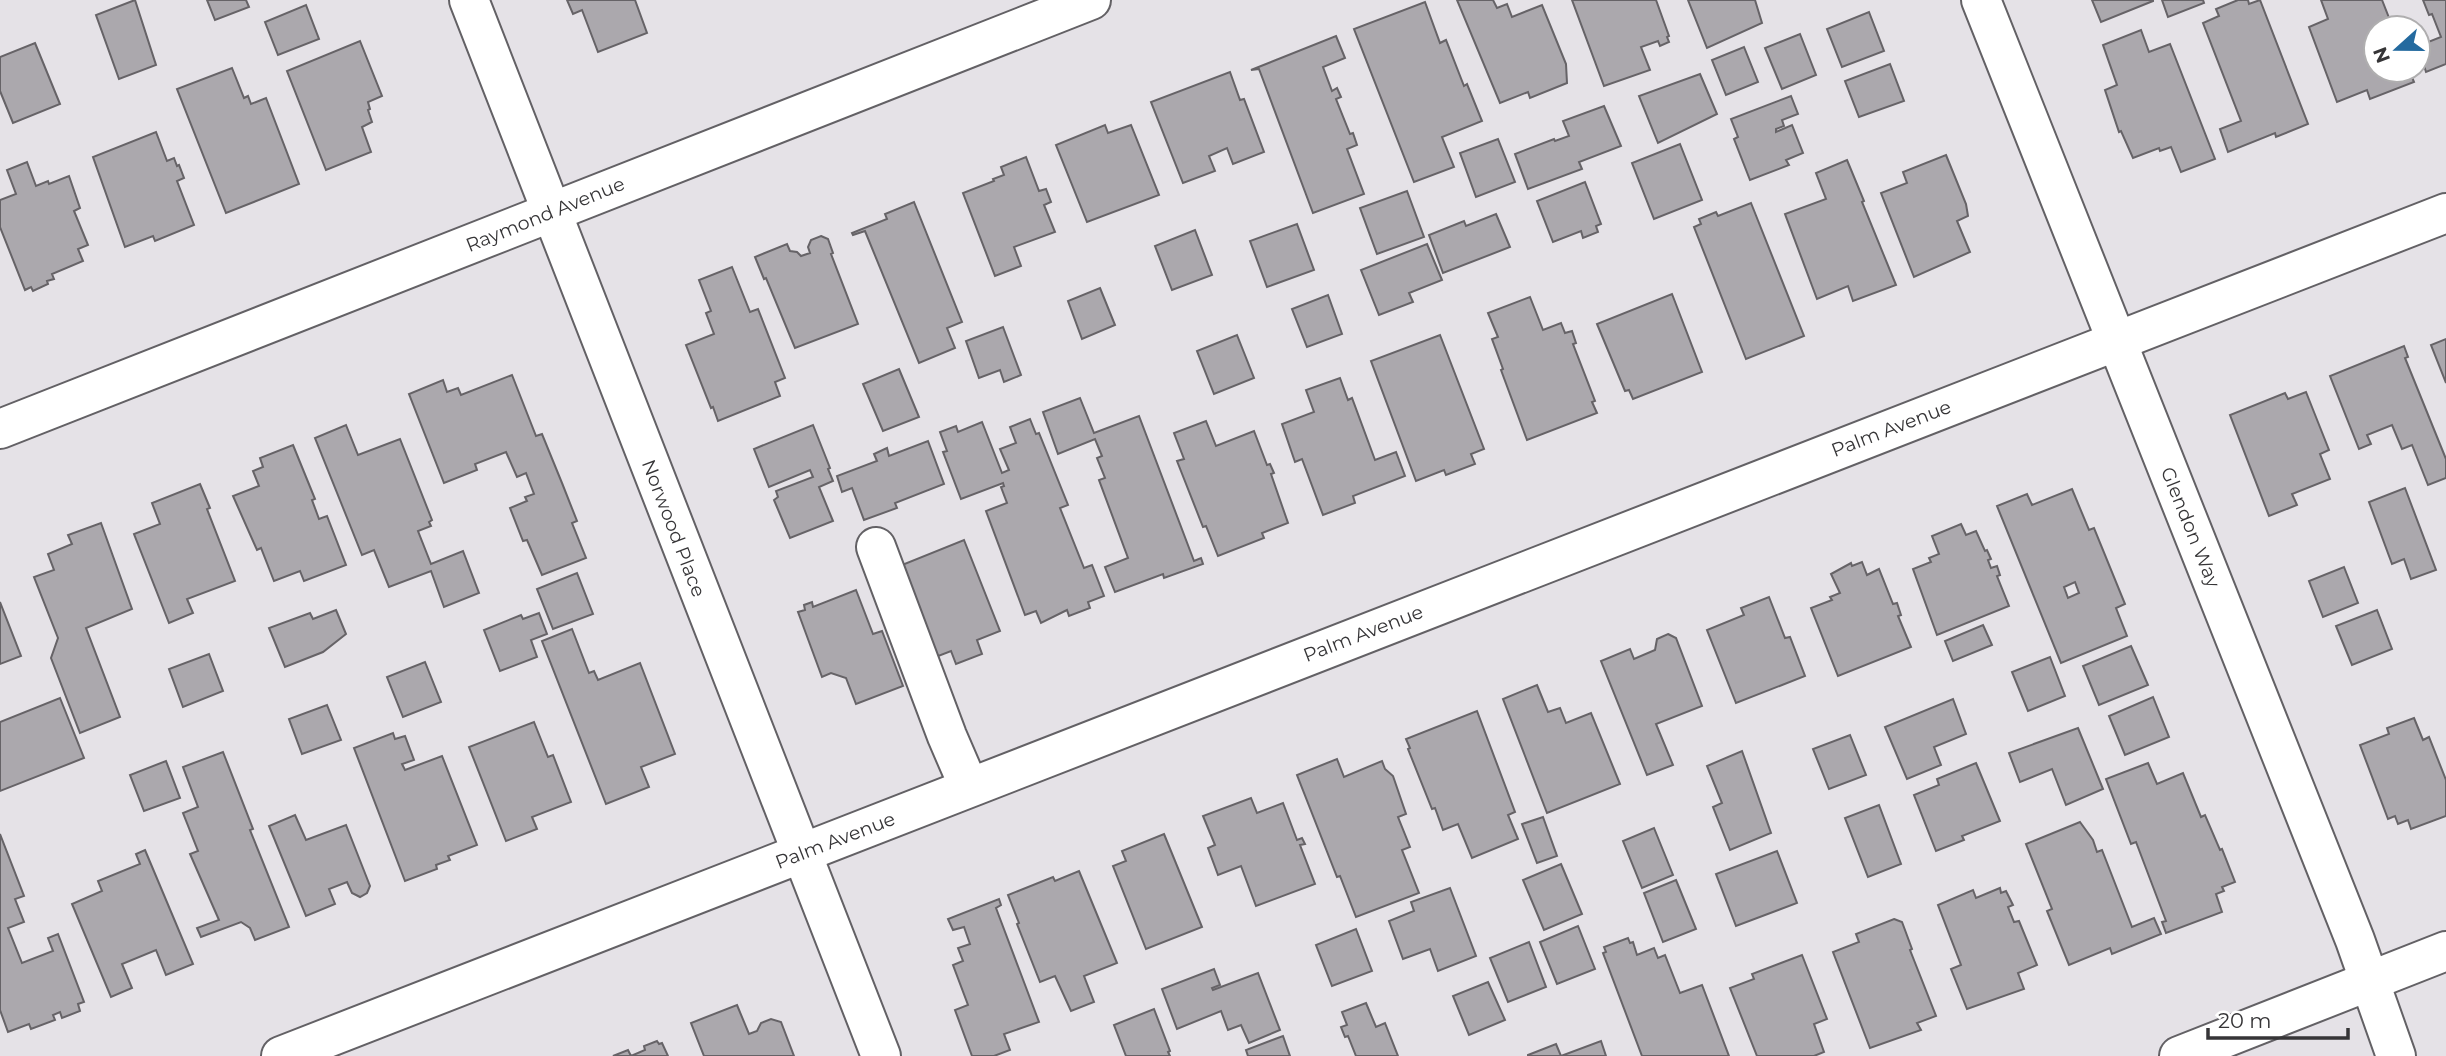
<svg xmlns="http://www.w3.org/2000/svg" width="2446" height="1056" font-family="Montserrat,sans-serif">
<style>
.building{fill:#aba8ad;stroke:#666367;stroke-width:2;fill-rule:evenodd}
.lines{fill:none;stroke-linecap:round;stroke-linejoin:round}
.minor-casing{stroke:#636165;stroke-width:42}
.minor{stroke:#fff;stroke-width:38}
.labels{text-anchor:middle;stroke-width:5;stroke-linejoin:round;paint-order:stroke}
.street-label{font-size:19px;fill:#363537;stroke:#fff}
</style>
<rect width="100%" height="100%" fill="#e5e2e7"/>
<g class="building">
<polygon points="135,0 156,65 119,79 96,15"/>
<polygon points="207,0 246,0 249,7 215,20"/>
<polygon points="567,0 635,0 647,33 598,52 582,10 573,14"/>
<polygon points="1457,0 1493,0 1497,8 1507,4 1512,17 1542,5 1566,64 1567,83 1530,98 1528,92 1500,103"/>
<polygon points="1572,0 1656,0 1669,36 1667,37 1669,42 1660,46 1658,41 1641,47 1650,70 1604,86"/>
<polygon points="1688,0 1755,0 1762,23 1707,48"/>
<polygon points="2092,0 2153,0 2153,1 2101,22"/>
<polygon points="2162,0 2203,0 2204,3 2168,17"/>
<polygon points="2238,0 2248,0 2249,4 2260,0 2308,124 2276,137 2275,133 2228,152 2220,129 2241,121 2203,23 2219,16 2216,9"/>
<polygon points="2321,0 2382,0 2393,28 2376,28 2376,70 2409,70 2414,82 2370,99 2367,90 2337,102 2309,27 2328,19"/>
<polygon points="2423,0 2446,0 2446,64 2426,72 2418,46 2441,37 2432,14 2429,15"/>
<polygon points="1425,2 1440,43 1446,40 1464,86 1467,84 1482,121 1442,137 1454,167 1414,182 1354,29"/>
<polygon points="306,5 319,39 278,55 265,22"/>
<polygon points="1869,12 1884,51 1842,67 1827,29"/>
<polygon points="2141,30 2149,52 2170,44 2215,159 2181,172 2171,147 2160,151 2159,148 2133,158 2121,131 2119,132 2105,90 2117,85 2103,45"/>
<polygon points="1800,34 1816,75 1782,89 1765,48"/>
<polygon points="1336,36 1345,58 1323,67 1332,91 1337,88 1341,97 1336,99 1350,134 1353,133 1357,145 1347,149 1364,194 1313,213 1259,69 1251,70"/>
<polygon points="360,41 382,96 368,102 370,109 368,110 372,122 362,127 371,152 326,170 287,71"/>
<polygon points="35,43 60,104 13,123 0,91 0,57"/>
<polygon points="1744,47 1758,82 1726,95 1712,60"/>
<polygon points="1890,64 1904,101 1859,117 1845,81"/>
<polygon points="232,68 244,98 248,96 251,104 266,98 299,184 226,213 177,89"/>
<polygon points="1230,72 1240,100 1244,99 1264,152 1233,164 1227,148 1209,156 1215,171 1183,183 1151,102"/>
<polygon points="1700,74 1717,114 1658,143 1639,96"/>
<polygon points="1791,96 1798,114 1782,120 1784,126 1776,129 1776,132 1792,125 1803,153 1786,160 1789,165 1750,180 1734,139 1738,137 1731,119"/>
<polygon points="1604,106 1621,146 1579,162 1582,169 1528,189 1515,154 1554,139 1555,141 1569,136 1563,121"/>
<polygon points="1105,125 1108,133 1131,125 1159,195 1087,222 1056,145"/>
<polygon points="156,132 167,161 174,158 177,166 179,165 184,178 177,181 194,225 155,241 153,236 125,247 93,157"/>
<polygon points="1498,139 1515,182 1476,197 1460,153"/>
<polygon points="1680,144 1702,200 1654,219 1632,163"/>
<polygon points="1946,155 1966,204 1968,216 1957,221 1970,252 1914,277 1881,193 1907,183 1903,172"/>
<polygon points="1026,157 1039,191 1046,189 1051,202 1044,205 1055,232 1014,247 1021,266 995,276 963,193 994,181 993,179 1004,175 1001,167"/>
<polygon points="1847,160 1864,201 1862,202 1896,285 1853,301 1848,286 1817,299 1785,214 1826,199 1816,173"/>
<polygon points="27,162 36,186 48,181 49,184 69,176 80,208 74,211 88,245 78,249 83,261 52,274 54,279 47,281 48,284 33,291 31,287 25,290 0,227 0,200 16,194 7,170"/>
<polygon points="1585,182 1601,224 1596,226 1598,232 1583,238 1581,231 1553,242 1537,201"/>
<polygon points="1407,191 1424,237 1377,254 1360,208"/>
<polygon points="914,202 962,322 947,328 955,348 919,363 865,231 853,235 852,233 887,219 885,214"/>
<polygon points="1751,203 1804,336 1746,359 1694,227 1701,224 1699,219 1716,212 1718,216"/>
<polygon points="1496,214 1510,247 1443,273 1429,235 1464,221 1466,226"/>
<polygon points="1297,224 1314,270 1267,287 1250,241"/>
<polygon points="1195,230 1212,275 1172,290 1155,246"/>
<polygon points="821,236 828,239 833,253 831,254 858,324 795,348 766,278 764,279 755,257 787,244 790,251 797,252 801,256 810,253 808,247 811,240"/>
<polygon points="1427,244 1442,280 1409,293 1413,302 1379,315 1361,270"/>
<polygon points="732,267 750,312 758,309 785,378 775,382 780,396 718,421 713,407 711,408 686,345 714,334 706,313 711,311 699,280"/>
<polygon points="1100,288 1115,325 1082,339 1068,301"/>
<polygon points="1672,294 1702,372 1633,399 1629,390 1625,391 1597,324"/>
<polygon points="1328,295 1342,334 1307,347 1292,309"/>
<polygon points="1530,297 1543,330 1561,323 1565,333 1572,331 1576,343 1573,344 1595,401 1592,402 1597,413 1527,440 1501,370 1503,369 1492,339 1498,337 1488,313"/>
<polygon points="1003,327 1021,375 1004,382 1000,370 979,378 966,341"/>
<polygon points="1237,335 1254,378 1214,394 1197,351"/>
<polygon points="1440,335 1484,449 1471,454 1475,464 1446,475 1444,470 1416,481 1371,361"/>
<polygon points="2446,339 2446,383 2431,345"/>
<polygon points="2404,346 2408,357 2405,358 2446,459 2446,478 2428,485 2412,445 2402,449 2392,425 2367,435 2371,444 2359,449 2330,376"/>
<polygon points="899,369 919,417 883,431 863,384"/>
<polygon points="512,375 536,436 542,434 562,483 577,521 572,523 586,558 542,575 527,540 523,541 510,508 527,501 525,497 534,494 526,473 517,477 506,452 475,464 477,470 444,483 409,394 443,380 447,392 458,388 461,395"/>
<polygon points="1340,378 1348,400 1352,398 1375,460 1396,452 1405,476 1353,496 1355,503 1323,515 1302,459 1295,462 1282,424 1314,412 1306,390"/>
<polygon points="2306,392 2329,450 2320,454 2330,479 2292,494 2297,505 2269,516 2230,415 2285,393 2288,399"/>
<polygon points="1080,398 1094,433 1139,416 1194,561 1201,558 1203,564 1164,578 1163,574 1115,592 1105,567 1128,558 1099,480 1105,478 1097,458 1102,456 1095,439 1058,454 1043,412"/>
<polygon points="1030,419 1036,434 1039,433 1068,505 1060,508 1084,568 1092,565 1104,596 1088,602 1090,608 1069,616 1067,610 1041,623 1036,611 1025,615 986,511 1007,503 1001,487 1004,486 1003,483 961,499 943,452 947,451 940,432 956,426 958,432 982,422 1002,473 1009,470 1000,449 1016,443 1010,427"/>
<polygon points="1206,421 1216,446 1254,431 1267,465 1270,464 1274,473 1271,474 1288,523 1262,533 1264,538 1218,556 1206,526 1203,527 1177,461 1184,459 1174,433"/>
<polygon points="346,425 358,455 400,439 432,520 429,522 431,526 418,531 431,564 463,551 479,593 444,607 431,571 389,587 374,550 362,555 315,438"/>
<polygon points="813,425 830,468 828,469 833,481 819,487 833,521 790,538 774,500 778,497 776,491 813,477 810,470 769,487 754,449"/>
<polygon points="928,441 944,484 895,503 897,508 864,520 852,488 842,492 837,476 877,461 874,454 887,448 889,456"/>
<polygon points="293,445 315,499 312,500 319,519 327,516 346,565 304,581 300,571 274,581 261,548 257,550 233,496 259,486 253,471 263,467 260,458"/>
<polygon points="200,484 210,508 207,509 235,581 187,599 193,613 169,623 134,534 160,524 152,503"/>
<polygon points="2405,488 2436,570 2411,579 2404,559 2392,564 2369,502"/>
<path d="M 2072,489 L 2089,530 L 2094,528 L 2125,604 L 2116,608 L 2127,636 L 2061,663 L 1997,506 L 2027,494 L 2032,505 ZM 2075,582 L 2079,593 L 2068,598 L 2064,587 Z"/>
<polygon points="101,523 132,609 86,628 120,717 80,733 51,658 58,638 34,577 54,570 48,554 72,544 68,535"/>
<polygon points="1961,524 1966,535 1976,531 1985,551 1987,550 1991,559 1988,560 1991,568 1997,566 2000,575 1997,576 2009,606 1937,635 1913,569 1931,562 1929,558 1939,554 1932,536"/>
<polygon points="964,540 1000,631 977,640 982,654 956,664 951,651 928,660 892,569"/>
<polygon points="1862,562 1867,575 1879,569 1893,604 1897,603 1901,615 1898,616 1911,647 1838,676 1811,608 1832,600 1830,597 1840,593 1831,574 1851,563 1852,566"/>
<polygon points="2344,567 2358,603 2323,617 2309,581"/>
<polygon points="577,573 593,614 553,629 537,589"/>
<polygon points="856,590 873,634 882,631 903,686 856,704 846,678 831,673 822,677 798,612 805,610 804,605 812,602 813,607"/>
<polygon points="1769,597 1785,638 1790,637 1805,676 1736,703 1707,630 1744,615 1741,608"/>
<polygon points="0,602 21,656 0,664"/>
<polygon points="336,610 346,634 323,652 285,667 269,628 310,613 313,619"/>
<polygon points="2377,610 2392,649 2352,665 2336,626"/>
<polygon points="539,613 547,634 531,640 537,657 500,671 484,630 521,615 523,619"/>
<polygon points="1983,625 1992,645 1953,661 1945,641"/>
<polygon points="572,629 589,673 594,671 598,680 640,663 675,754 641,767 649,787 606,804 542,641"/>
<polygon points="1668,634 1676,638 1702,706 1656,724 1673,765 1647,775 1601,661 1630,649 1634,659 1655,650 1657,639"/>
<polygon points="2131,646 2148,685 2099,705 2083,666"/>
<polygon points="209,654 223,691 183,707 169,669"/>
<polygon points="2050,657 2065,696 2028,711 2012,672"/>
<polygon points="425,662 441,702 403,717 387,677"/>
<polygon points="1537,685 1548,712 1560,708 1566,723 1591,713 1620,784 1547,813 1503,699"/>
<polygon points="2153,697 2169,737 2125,755 2109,716"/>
<polygon points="60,698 84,758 0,791 0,722"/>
<polygon points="1953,699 1966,734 1934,747 1941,765 1907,779 1885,727"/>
<polygon points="327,705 341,740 302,754 289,719"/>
<polygon points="1477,711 1515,812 1508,815 1518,839 1472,858 1458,824 1443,830 1435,808 1432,809 1408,749 1410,748 1406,739"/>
<polygon points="2414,718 2423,740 2429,737 2446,780 2446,816 2411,829 2408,820 2398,824 2395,816 2388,819 2360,745 2389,734 2387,728"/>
<polygon points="534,722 548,757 553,755 571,802 532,817 537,829 506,841 469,747"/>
<polygon points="2078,728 2103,789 2066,805 2052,769 2020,782 2009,753"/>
<polygon points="393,733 395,739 405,736 414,760 402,764 405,770 442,756 477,845 448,856 450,860 436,865 437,869 405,881 354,748"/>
<polygon points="1850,735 1866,775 1829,789 1813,749"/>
<polygon points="1742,751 1771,833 1730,850 1713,807 1722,803 1707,766"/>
<polygon points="223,752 253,829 250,830 289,927 255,940 250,928 241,922 201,937 197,928 219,920 190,854 198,851 183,813 198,807 183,767"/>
<polygon points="1337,759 1344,777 1382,761 1385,769 1393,776 1406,814 1398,817 1410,847 1402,850 1419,893 1356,917 1340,876 1337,877 1297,775"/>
<polygon points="166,761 180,798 144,811 130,775"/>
<polygon points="1976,763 2000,821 1962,836 1964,840 1936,851 1914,795 1939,785 1937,779"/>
<polygon points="2148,763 2157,784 2183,773 2201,817 2205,815 2220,850 2222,849 2235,882 2222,887 2224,891 2216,894 2222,912 2166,933 2162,922 2166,921 2136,842 2131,844 2106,779"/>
<polygon points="1251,798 1257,813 1283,803 1297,840 1302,838 1305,844 1300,845 1315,884 1256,906 1241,866 1218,875 1208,848 1215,845 1203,816"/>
<polygon points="1879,805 1901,864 1868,877 1845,818"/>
<polygon points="295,815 306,840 346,825 370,886 367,893 360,897 352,893 347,882 329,889 335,904 306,916 269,826"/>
<polygon points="1543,817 1557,856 1537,863 1522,824"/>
<polygon points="2080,822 2093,840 2097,852 2102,850 2132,927 2154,918 2161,934 2112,954 2110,948 2069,965 2047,911 2052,909 2026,844"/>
<polygon points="1654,828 1673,875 1642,888 1623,841"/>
<polygon points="0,834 24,896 15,899 24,922 8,928 22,963 53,951 48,938 58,934 84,1002 78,1004 80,1011 62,1018 60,1012 53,1015 55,1020 31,1029 29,1024 8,1032 0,1010"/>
<polygon points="1164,834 1202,927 1146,949 1113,866 1126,861 1122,851"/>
<polygon points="145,850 193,964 166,975 156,950 122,964 132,988 111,997 72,904 102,891 98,881 140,864 136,854"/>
<polygon points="1777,851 1797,903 1736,926 1716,874"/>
<polygon points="1561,864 1582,914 1544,930 1523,880"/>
<polygon points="1079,871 1117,963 1084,976 1094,1002 1071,1011 1055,976 1040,982 1017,924 1019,923 1008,895 1053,877 1055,881"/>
<polygon points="1676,880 1696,929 1663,942 1644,893"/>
<polygon points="1450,888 1476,956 1438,971 1430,949 1403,959 1389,921 1414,911 1411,902"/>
<polygon points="2000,888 2001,893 2006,891 2013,905 2008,907 2014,922 2019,921 2037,965 2018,973 2024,989 1967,1009 1951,969 1961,965 1938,905 1973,890 1976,898"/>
<polygon points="999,899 1001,905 996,908 1039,1022 1004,1034 1010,1050 994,1056 972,1056 955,1010 968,1005 953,965 963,961 958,948 970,944 964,927 953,930 948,919"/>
<polygon points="1894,919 1902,922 1912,949 1910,950 1936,1016 1917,1023 1921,1030 1870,1048 1833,952 1859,942 1856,934"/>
<polygon points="1578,926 1595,969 1557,984 1540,942"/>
<polygon points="1356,929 1372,971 1332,986 1316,945"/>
<polygon points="1628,938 1630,943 1633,942 1637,955 1654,948 1658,958 1665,955 1680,993 1702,985 1729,1056 1642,1056 1603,953 1606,952 1604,947"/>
<polygon points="1529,942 1546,987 1508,1002 1490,958"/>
<polygon points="1802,955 1827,1019 1814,1024 1824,1052 1814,1056 1757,1056 1730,988 1754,979 1752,974"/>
<polygon points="1214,969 1220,985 1212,988 1213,990 1258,973 1280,1030 1249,1043 1241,1025 1228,1030 1221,1011 1177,1029 1162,989"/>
<polygon points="1488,982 1505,1020 1469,1035 1453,996"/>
<polygon points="1366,1003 1376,1027 1385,1023 1398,1056 1356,1056 1348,1036 1345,1037 1341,1027 1347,1025 1342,1012"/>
<polygon points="737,1005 749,1034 757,1031 761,1023 771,1019 781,1022 794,1056 704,1056 691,1023"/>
<polygon points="1154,1009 1170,1051 1168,1052 1170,1056 1126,1056 1114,1025"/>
<polygon points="1283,1036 1290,1056 1248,1056 1246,1050"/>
<polygon points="657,1041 659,1044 662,1043 668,1056 613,1056 628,1050 631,1056 645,1050 644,1046"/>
<polygon points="1601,1041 1606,1056 1561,1056"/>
<polygon points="1556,1044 1561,1056 1528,1056 1528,1055"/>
</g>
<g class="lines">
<g class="minor-casing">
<g id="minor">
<polyline points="469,0 881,1056"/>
<polyline points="1981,0 2355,940 2396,1056"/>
<polyline points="0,429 1091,0"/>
<polyline points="876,547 947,736 969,787"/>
<polyline points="281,1056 2446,213"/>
<polyline points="2179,1056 2446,951"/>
</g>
</g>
<use href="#minor" class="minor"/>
</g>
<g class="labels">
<g class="street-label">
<text transform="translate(545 214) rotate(-22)" y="7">Raymond Avenue</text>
<text transform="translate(1891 428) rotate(-21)" y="7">Palm Avenue</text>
<text transform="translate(2191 527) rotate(68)" y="7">Glendon Way</text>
<text transform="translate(674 528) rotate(69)" y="7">Norwood Place</text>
<text transform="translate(1363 633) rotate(-21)" y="7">Palm Avenue</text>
<text transform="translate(835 840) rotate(-21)" y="7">Palm Avenue</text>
</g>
</g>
<g transform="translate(2397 49) rotate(249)"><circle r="33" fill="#ffffff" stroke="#afaeaf" stroke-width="2"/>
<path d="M0-5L12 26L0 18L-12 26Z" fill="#246a9f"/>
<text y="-10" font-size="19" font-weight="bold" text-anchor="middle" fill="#363537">N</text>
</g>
<path d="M2208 1028v10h140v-10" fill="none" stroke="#363537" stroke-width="3.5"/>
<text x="2218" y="1028" font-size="21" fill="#363537" stroke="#ffffff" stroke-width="5" paint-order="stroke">20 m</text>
</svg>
